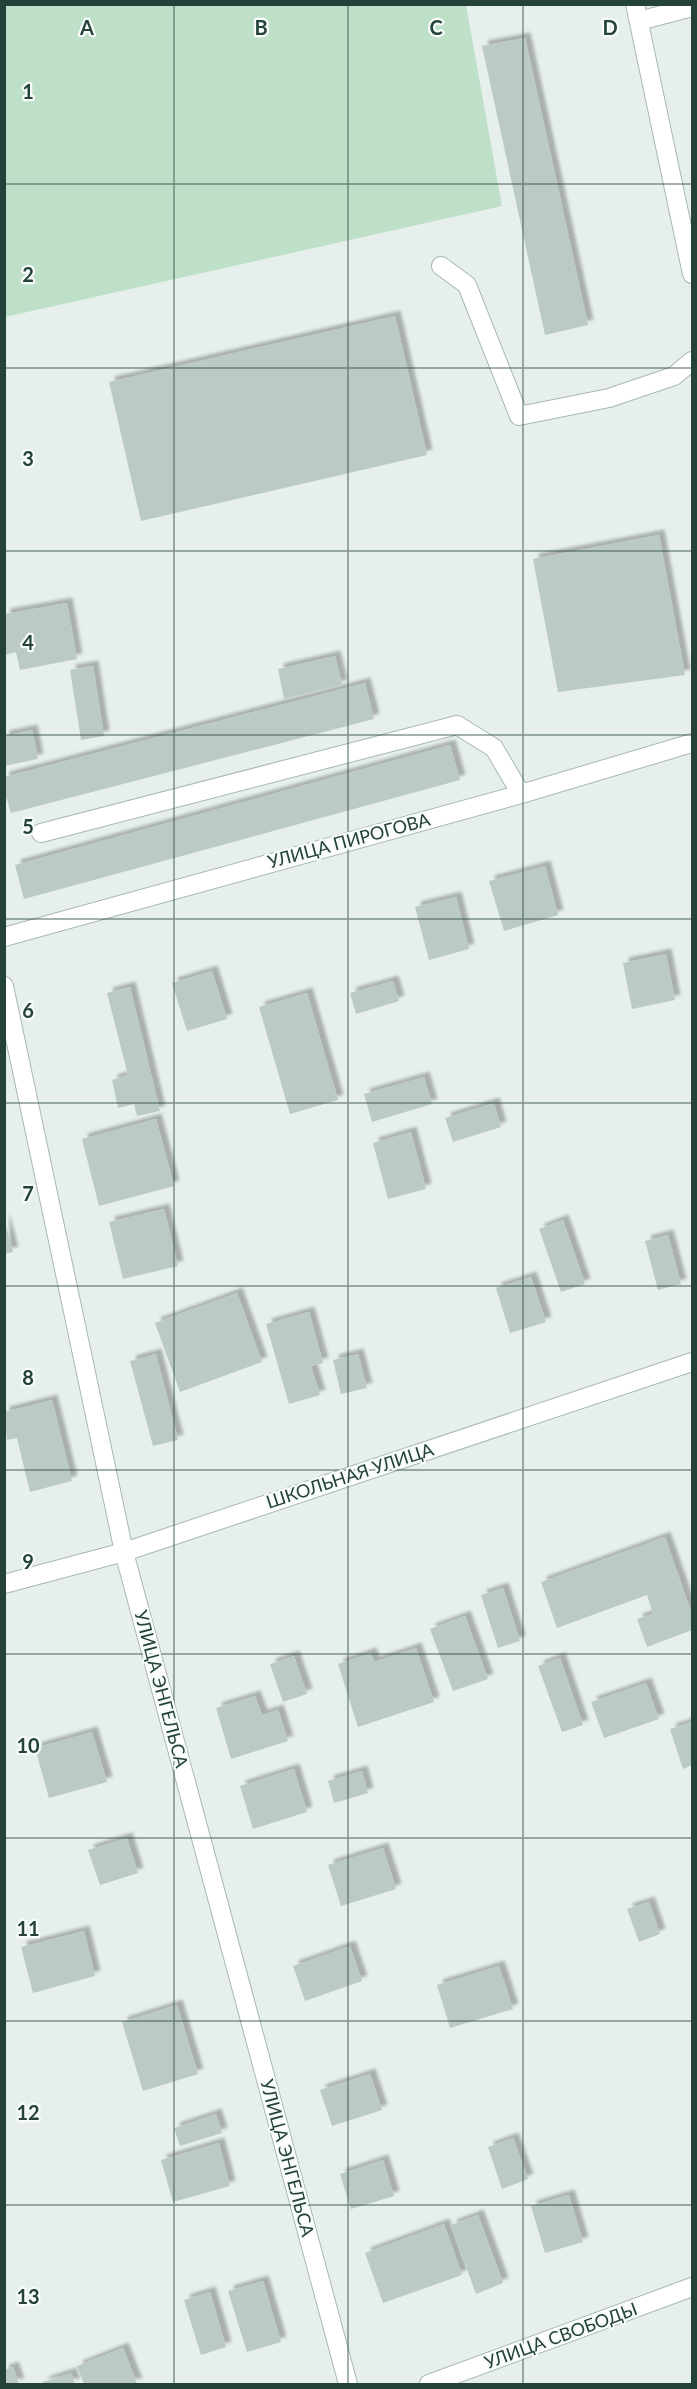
<svg xmlns="http://www.w3.org/2000/svg" width="697" height="2389" font-family="Lato,sans-serif">
<style>
.green{fill:#bfe0c8}
.building{fill:#bbcac4;filter:url(#shadow)}
.lines{fill:none;stroke-linecap:round;stroke-linejoin:round}
.minor-casing{stroke:#a8b8b2;stroke-width:20}
.minor{stroke:#fff;stroke-width:18}
.grid{fill:none;stroke:#24423a;stroke-width:1.5;stroke-opacity:0.55}
.labels{text-anchor:middle;stroke-width:4.5;stroke-linejoin:round;paint-order:stroke}
.street-label{font-size:18px;fill:#24423a;stroke:#f7fbf9}
.grid-label{font-size:20px;text-anchor:middle;font-weight:bold;fill:#24423a;stroke:#f7fbf9;stroke-width:4.5;stroke-linejoin:round;paint-order:stroke}
</style>
<defs>
<filter id="shadow"><feDropShadow dx="5.5" dy="-5.5" stdDeviation="1.5" flood-color="#0004"/></filter>
</defs>
<rect width="100%" height="100%" fill="#e6efeb"/>
<polygon class="green" points="4,5 466,5 502,206 5,317"/>
<g class="building">
<polygon points="525,38 588,325 545,335 482,46"/>
<polygon points="395,316 427,455 141,521 109,382"/>
<polygon points="659,535 685,675 558,692 533,559"/>
<polygon points="67,603 77,659 20,670 16,652 5,655 5,614"/>
<polygon points="335,656 342,685 284,699 278,669"/>
<polygon points="93,666 104,736 81,740 70,670"/>
<polygon points="365,683 374,719 11,813 4,789 4,777"/>
<polygon points="32,730 38,759 4,766 4,736"/>
<polygon points="450,745 460,780 24,899 15,865"/>
<polygon points="545,866 558,915 504,931 489,881"/>
<polygon points="456,897 469,949 429,960 415,907"/>
<polygon points="666,954 675,1000 632,1009 623,963"/>
<polygon points="212,971 227,1019 187,1031 172,983"/>
<polygon points="393,981 399,1001 356,1014 350,993"/>
<polygon points="130,987 160,1111 137,1116 134,1104 118,1108 112,1080 128,1075 107,993"/>
<polygon points="307,993 338,1100 290,1114 259,1007"/>
<polygon points="424,1077 432,1104 372,1122 364,1094"/>
<polygon points="494,1103 501,1127 453,1142 445,1118"/>
<polygon points="156,1119 174,1186 99,1206 82,1139"/>
<polygon points="411,1132 426,1189 388,1199 373,1143"/>
<polygon points="164,1209 178,1266 123,1279 109,1222"/>
<polygon points="4,1219 13,1252 4,1254"/>
<polygon points="563,1220 585,1284 561,1292 539,1229"/>
<polygon points="668,1235 681,1284 658,1290 645,1241"/>
<polygon points="531,1277 546,1322 510,1333 496,1288"/>
<polygon points="237,1293 262,1362 180,1392 155,1323"/>
<polygon points="309,1312 323,1363 311,1366 320,1395 289,1404 266,1324"/>
<polygon points="156,1354 178,1440 153,1446 130,1361"/>
<polygon points="358,1354 367,1388 341,1394 333,1360"/>
<polygon points="52,1400 72,1481 30,1492 17,1438 7,1440 4,1412"/>
<polygon points="665,1537 692,1615 692,1630 647,1647 637,1619 653,1614 647,1595 557,1628 541,1582"/>
<polygon points="503,1588 520,1641 498,1648 481,1595"/>
<polygon points="465,1616 488,1679 453,1691 430,1629"/>
<polygon points="416,1648 434,1702 358,1727 338,1664 371,1653 374,1662"/>
<polygon points="294,1656 307,1694 283,1702 270,1664"/>
<polygon points="560,1658 583,1725 562,1732 538,1666"/>
<polygon points="646,1683 659,1719 604,1738 591,1702"/>
<polygon points="255,1696 262,1715 278,1710 288,1741 231,1759 216,1708"/>
<polygon points="692,1722 692,1765 683,1769 670,1729"/>
<polygon points="92,1732 107,1782 49,1798 35,1748"/>
<polygon points="294,1769 307,1812 253,1829 240,1786"/>
<polygon points="362,1771 368,1793 334,1803 328,1781"/>
<polygon points="127,1838 138,1873 100,1885 88,1850"/>
<polygon points="383,1848 396,1889 341,1906 328,1865"/>
<polygon points="649,1902 660,1934 639,1942 627,1909"/>
<polygon points="84,1931 95,1976 33,1993 21,1947"/>
<polygon points="350,1946 362,1981 305,2001 293,1966"/>
<polygon points="499,1966 513,2009 450,2028 437,1985"/>
<polygon points="177,2005 198,2074 143,2091 122,2022"/>
<polygon points="370,2074 382,2110 332,2126 320,2090"/>
<polygon points="216,2114 222,2133 180,2146 174,2128"/>
<polygon points="513,2138 528,2179 502,2189 488,2147"/>
<polygon points="219,2143 230,2186 173,2202 161,2160"/>
<polygon points="383,2160 394,2196 351,2209 340,2174"/>
<polygon points="569,2195 583,2242 545,2253 531,2206"/>
<polygon points="478,2215 503,2283 476,2294 451,2225"/>
<polygon points="444,2224 462,2275 383,2303 365,2253"/>
<polygon points="263,2281 281,2342 247,2352 228,2291"/>
<polygon points="210,2292 226,2347 201,2355 184,2300"/>
<polygon points="123,2348 137,2384 84,2384 77,2366"/>
<polygon points="13,2367 19,2384 4,2384 4,2370"/>
<polygon points="71,2373 75,2384 43,2384 43,2382"/>
</g>
<g class="lines">
<g class="minor-casing">
<g id="minor">
<polyline points="635,4 692,274"/>
<polyline points="639,21 692,7"/>
<polyline points="441,266 467,285 519,416 609,398 674,376 692,361"/>
<polyline points="41,833 457,725 494,748 521,794"/>
<polyline points="4,937 521,794 692,743"/>
<polyline points="4,986 124,1552 348,2384"/>
<polyline points="4,1584 124,1552 692,1362"/>
<polyline points="429,2384 692,2287"/>
</g>
</g>
<use href="#minor" class="minor"/>
</g>
<path class="grid" d="M 174,4 L 174,2384M 348,4 L 348,2384M 523,4 L 523,2384M 4,184 L 692,184M 4,368 L 692,368M 4,551 L 692,551M 4,735 L 692,735M 4,919 L 692,919M 4,1103 L 692,1103M 4,1286 L 692,1286M 4,1470 L 692,1470M 4,1654 L 692,1654M 4,1838 L 692,1838M 4,2021 L 692,2021M 4,2205 L 692,2205"/>
<g class="labels">
<g class="street-label">
<text transform="translate(349 841) rotate(-15)" y="6">УЛИЦА ПИРОГОВА</text>
<text transform="translate(350 1476) rotate(-18)" y="6">ШКОЛЬНАЯ УЛИЦА</text>
<text transform="translate(161 1689) rotate(75)" y="6">УЛИЦА ЭНГЕЛЬСА</text>
<text transform="translate(287 2158) rotate(75)" y="6">УЛИЦА ЭНГЕЛЬСА</text>
<text transform="translate(561 2336) rotate(-20)" y="6">УЛИЦА СВОБОДЫ</text>
</g>
</g>
<g class="grid-label">
<text x="87" y="35">A</text>
<text x="261" y="35">B</text>
<text x="436" y="35">C</text>
<text x="610" y="35">D</text>
<text x="28" y="99">1</text>
<text x="28" y="282">2</text>
<text x="28" y="466">3</text>
<text x="28" y="650">4</text>
<text x="28" y="834">5</text>
<text x="28" y="1018">6</text>
<text x="28" y="1201">7</text>
<text x="28" y="1385">8</text>
<text x="28" y="1569">9</text>
<text x="28" y="1753">10</text>
<text x="28" y="1936">11</text>
<text x="28" y="2120">12</text>
<text x="28" y="2304">13</text>
</g>
<rect width="697" height="2389" fill="none" stroke="#24423a" stroke-width="12"/>
</svg>
